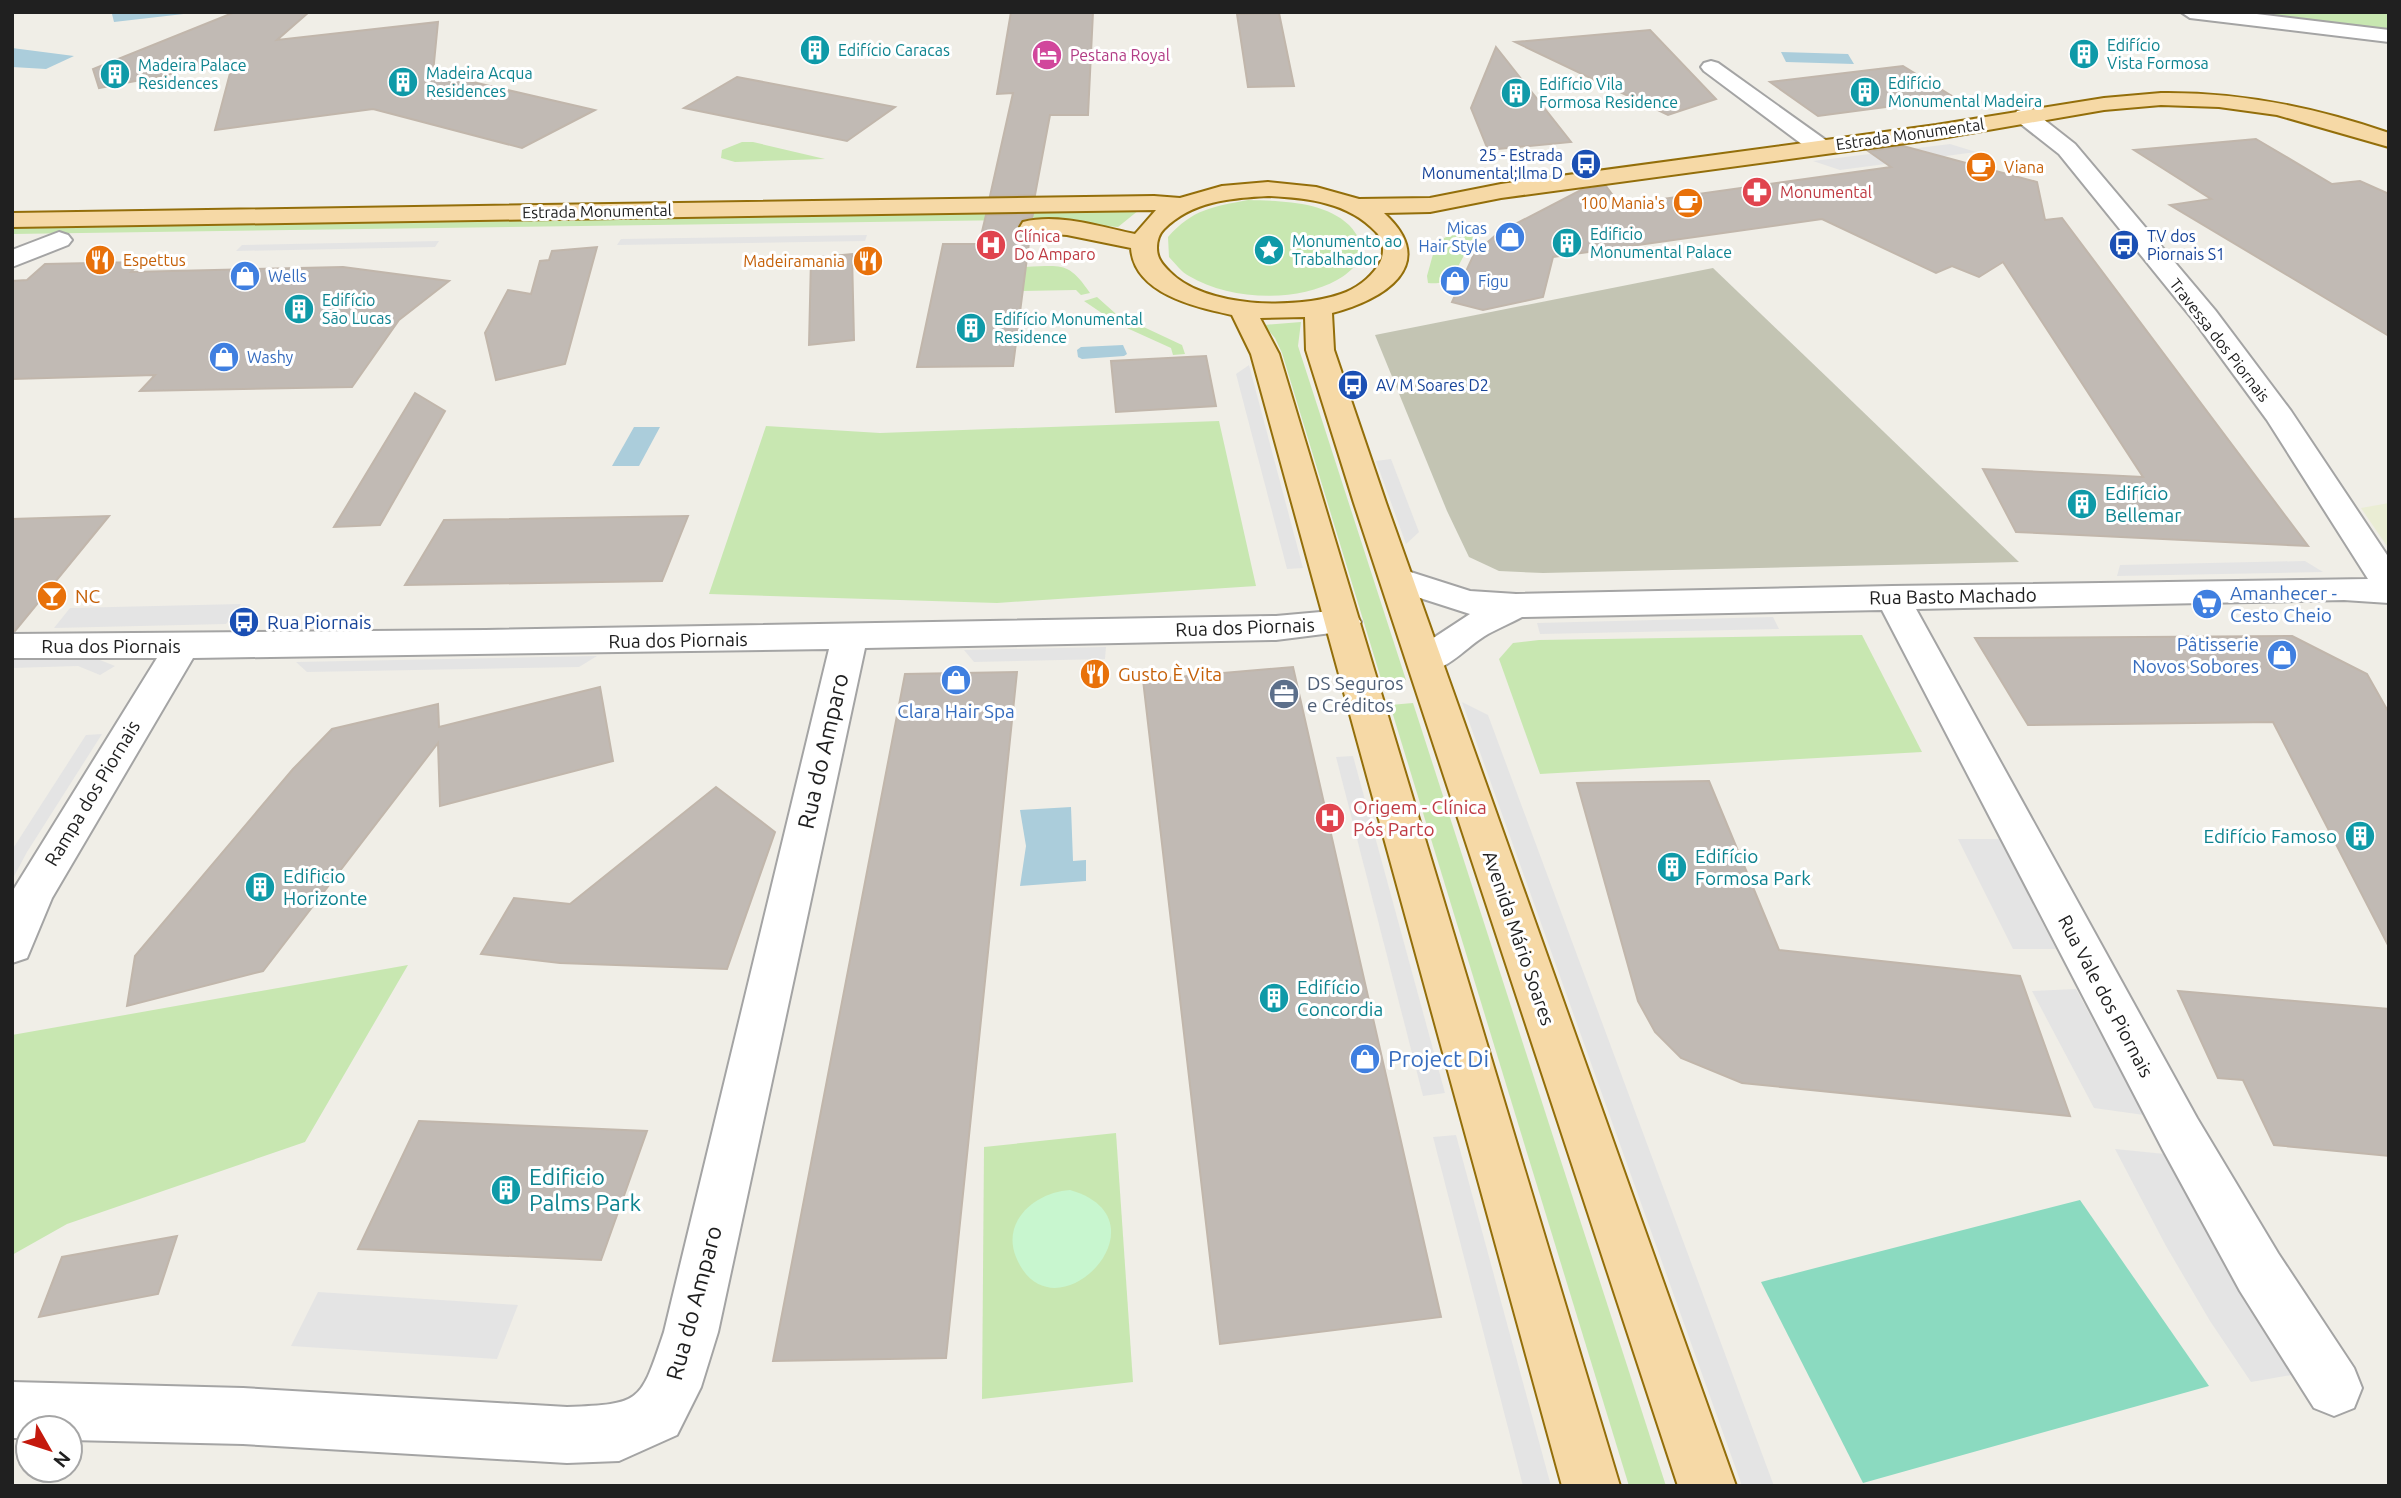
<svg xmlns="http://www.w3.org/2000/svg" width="2401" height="1498" font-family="Ubuntu,sans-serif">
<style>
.construction{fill:#c3c4b3}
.farmland{fill:#eaedd4}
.grass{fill:#c8e7b1}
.park{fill:#c8f6cf}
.pitch{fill:#8bdac0}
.parking{fill:#e4e4e4}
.water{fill:#abcddb}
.building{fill:#c1bab4;stroke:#c1b6ab;stroke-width:2}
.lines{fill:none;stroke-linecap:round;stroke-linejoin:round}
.minor-casing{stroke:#a4a4a4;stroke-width:4}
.major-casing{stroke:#936e0a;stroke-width:4}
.minor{fill:#fff;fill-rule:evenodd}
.major{fill:#f6d9a6;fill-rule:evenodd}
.labels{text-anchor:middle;stroke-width:6;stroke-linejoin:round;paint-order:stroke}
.far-culture-label{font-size:16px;fill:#0d838f;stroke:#fff;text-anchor:start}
.far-hotel-label{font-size:16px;fill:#b23c85;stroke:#fff;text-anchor:start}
.far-street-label{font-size:16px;fill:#202020;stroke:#fff}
.far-transit-label{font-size:16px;fill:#164399;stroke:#fff;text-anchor:start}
.far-food-label{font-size:16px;fill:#c56008;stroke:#fff;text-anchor:start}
.far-health-label{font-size:16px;fill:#be3a42;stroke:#fff;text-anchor:start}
.far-shop-label{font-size:16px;fill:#366cbe;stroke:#fff;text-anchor:start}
.culture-label{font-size:19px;fill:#0d838f;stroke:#fff;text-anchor:start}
.shop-label{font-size:19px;fill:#366cbe;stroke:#fff;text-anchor:start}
.food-label{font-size:19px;fill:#c56008;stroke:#fff;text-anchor:start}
.street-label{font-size:19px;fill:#202020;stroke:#fff}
.transit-label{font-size:19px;fill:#164399;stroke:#fff;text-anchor:start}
.service-label{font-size:19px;fill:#4e5e75;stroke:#fff;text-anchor:start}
.health-label{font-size:19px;fill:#be3a42;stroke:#fff;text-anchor:start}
.near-street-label{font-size:23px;fill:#202020;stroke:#fff}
.near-shop-label{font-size:23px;fill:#366cbe;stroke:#fff;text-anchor:start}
.near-culture-label{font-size:23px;fill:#0d838f;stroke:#fff;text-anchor:start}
</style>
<rect width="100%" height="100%" fill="#f0eee7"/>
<polygon class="construction" points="1713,268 1831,381 2019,562 1543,573 1499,571 1469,557 1447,511 1375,335"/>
<polygon class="farmland" points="2389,503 2389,549 2361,508"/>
<g class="grass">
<polygon points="2252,12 2389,12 2389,30"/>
<polygon points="742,142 753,142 825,159 735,162 721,158 722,150"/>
<path d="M 1248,200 C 1280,201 1324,201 1349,225 C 1354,230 1358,237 1362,243 L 1358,263 C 1352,269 1345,276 1337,280 C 1296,303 1229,300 1189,276 C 1181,272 1175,263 1169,257 L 1168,237 C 1193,209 1212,207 1248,200 Z"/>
<polygon points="1139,210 1118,227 1031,220 1032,212"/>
<polygon points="1015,212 1014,220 12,234 12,226"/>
<path d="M 1473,226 L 1484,226 L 1488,228 C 1482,236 1473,240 1468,249 C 1456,267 1454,286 1428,283 L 1427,276 L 1435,247 L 1444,238 Z"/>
<path d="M 1025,267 C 1062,266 1068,261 1090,293 L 1081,295 L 1076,290 L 1022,291 Z"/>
<polygon points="1097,297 1116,314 1182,345 1185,354 1173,355 1171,348 1118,324 1084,301"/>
<polygon points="1301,322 1298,346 1406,680 1382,682 1282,353 1275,338 1264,325"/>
<polygon points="1219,421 1256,586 997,603 709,594 766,426 880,433"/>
<polygon points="1862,635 1922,752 1540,774 1499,659 1513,643 1539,640"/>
<polygon points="1413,703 1666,1486 1629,1486 1390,705"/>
<polygon points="408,965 305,1142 67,1224 12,1255 12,1035"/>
<polygon points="1116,1133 1133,1382 982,1399 984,1147"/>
</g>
<path class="park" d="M 1070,1190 C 1174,1220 1052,1345 1016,1257 C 1001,1220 1037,1192 1070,1190 Z"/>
<polygon class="pitch" points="2080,1200 2209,1386 1863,1483 1761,1282"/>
<g class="parking">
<polygon points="1950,144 1976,152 1840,170 1813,161"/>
<polygon points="867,235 865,241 617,245 621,239"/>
<polygon points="439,241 435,247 236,251 242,245"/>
<polygon points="1249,365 1303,568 1287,569 1236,374"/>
<polygon points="1391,459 1419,532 1406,544 1376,461"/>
<polygon points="2305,561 2323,572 2117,576 2120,565"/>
<polygon points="241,604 226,624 54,628 70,608"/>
<polygon points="1773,617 1779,629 1540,634 1537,623"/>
<polygon points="1106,647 1105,659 974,662 964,650"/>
<polygon points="597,656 579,667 307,672 296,662"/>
<polygon points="12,657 95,658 115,666 100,675 78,666 12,668"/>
<polygon points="1462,702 1488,715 1774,1486 1742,1486"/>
<polygon points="102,734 27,852 12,880 12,850 86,735"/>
<polygon points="1353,756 1445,1093 1423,1096 1336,757"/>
<polygon points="1958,839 1999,839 2056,949 2013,949"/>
<polygon points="2076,989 2144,1115 2094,1108 2032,991"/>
<polygon points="1456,1135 1551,1486 1523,1486 1433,1137"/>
<polygon points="2115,1149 2165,1154 2215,1248 2297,1374 2251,1382 2210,1321 2166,1246"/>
<polygon points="318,1292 518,1305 497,1359 291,1346"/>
</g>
<g class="water">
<polygon points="122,12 201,12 114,22 112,14"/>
<polygon points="12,48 74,56 46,69 12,67"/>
<polygon points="1781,52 1848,54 1854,64 1786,62"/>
<polygon points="1123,345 1127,354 1124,356 1082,359 1078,357 1077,350 1081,347"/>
<polygon points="634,427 660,427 639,466 612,466"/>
<polygon points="1071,807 1073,861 1086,860 1086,881 1020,886 1026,846 1020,810"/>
</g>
<g class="building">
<polygon points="235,12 309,12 277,40 438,22 433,73 595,110 522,148 373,109 215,130 233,62 99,88 93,69"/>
<polygon points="1011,12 1093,12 1088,115 1050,115 1035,195 990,196 1013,93 997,94"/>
<polygon points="1279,13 1294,86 1248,87 1237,14"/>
<polygon points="1650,30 1716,99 1668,115 1515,42"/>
<polygon points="1496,47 1571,142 1488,150 1471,108"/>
<polygon points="1903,66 1955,98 1818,116 1770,82"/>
<polygon points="737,77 895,107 847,141 684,108"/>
<polygon points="2256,139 2332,184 2360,181 2389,194 2389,336 2170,205 2211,199 2134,150"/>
<polygon points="1903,146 2037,182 2045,220 2062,218 2308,546 2016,532 1983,469 2143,477 2003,262 1979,277 1952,266 1936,273 1822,219 1553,257 1543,297 1483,310 1452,302 1474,254 1498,233 1581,190 1606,186 1620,205 1891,167 1868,151"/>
<polygon points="1033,214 1032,218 1023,219 1018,226 1021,233 1030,235 1013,366 917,367 943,244 979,244 986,215"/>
<polygon points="597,247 565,364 496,380 485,333 508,290 531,294 540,261 549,260 552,251"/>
<polygon points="852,254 854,340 809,345 811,258"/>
<polygon points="140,262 131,272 343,267 449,281 399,320 352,387 140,391 155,375 12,379 12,281 27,280 45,264"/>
<polygon points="1206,356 1216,406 1116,412 1111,361"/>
<polygon points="415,393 445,411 380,525 334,527"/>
<polygon points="109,516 15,631 12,631 12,519"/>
<polygon points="688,516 662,581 405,585 444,520"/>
<polygon points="2292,636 2367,674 2389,713 2389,947 2273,722 2028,725 1975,638"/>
<polygon points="1293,667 1441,1317 1220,1344 1143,680"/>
<polygon points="1017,672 946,1358 773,1361 905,674"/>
<polygon points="600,687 613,761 440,806 438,743 263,971 127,1006 135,956 293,769 332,729 438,704 439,727"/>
<polygon points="1709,781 1779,950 2020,976 2070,1116 1742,1083 1681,1058 1655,1032 1638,1001 1577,783"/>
<polygon points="716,787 775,832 727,969 560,963 481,954 514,898 570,904"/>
<polygon points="2178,991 2389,1009 2389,1156 2274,1145 2243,1080 2218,1078"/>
<polygon points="419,1121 647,1131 601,1260 358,1249"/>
<polygon points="177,1236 158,1294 39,1317 62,1257"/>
</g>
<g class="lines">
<g class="minor-casing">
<g id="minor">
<polygon points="2181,12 2240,12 2389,30 2389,42 2190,18"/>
<polygon points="1711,61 1718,63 1827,141 1830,146 1827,151 1811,151 1704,71 1701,67 1704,63"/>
<path d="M 2025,109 L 2033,111 L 2075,144 L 2215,310 L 2291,411 L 2389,558 L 2389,603 L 2344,600 L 1916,609 L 2197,1118 L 2278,1253 L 2354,1368 L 2362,1388 L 2354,1408 L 2334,1416 L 2314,1408 L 2240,1291 L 2163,1150 L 1882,610 L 1522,617 C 1511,623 1499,628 1488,634 C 1463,648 1443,679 1412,670 L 1407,661 L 1412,652 L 1470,614 L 1386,587 L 1381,579 L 1386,571 L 1398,568 L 1470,591 L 1516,594 L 1892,586 L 2368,579 L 2267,420 L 2195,322 L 2059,154 L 2017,121 L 2014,116 L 2017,111 Z"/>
<polygon points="59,232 68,235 72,240 68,245 12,267 12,250"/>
<path d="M 1343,610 L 1355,614 L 1361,622 L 1355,630 L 1276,640 L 865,648 L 718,1332 L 701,1387 L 677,1435 L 619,1461 L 567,1463 L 243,1444 L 70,1440 L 70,1428 L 28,1428 L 28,1438 L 12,1438 L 12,1382 L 243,1388 L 567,1407 C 642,1404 640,1403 664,1332 L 829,649 L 193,658 L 52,898 L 27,958 L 12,963 L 12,892 L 157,658 L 12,658 L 12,634 L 486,630 L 1276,616 Z"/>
</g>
</g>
<g class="major-casing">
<path id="major" d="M 2161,93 C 2240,92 2314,107 2389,133 L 2389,147 L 2277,115 L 2219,107 L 2161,105 L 2104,110 L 1936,139 L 1501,198 L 1430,212 L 1384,213 C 1441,265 1383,300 1332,313 L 1334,350 L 1386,503 L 1736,1486 L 1678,1486 L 1354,503 L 1306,350 L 1305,317 L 1260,318 L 1279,354 L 1620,1486 L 1562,1486 L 1251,354 L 1232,315 C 1196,307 1134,294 1131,248 L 1067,235 L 1023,232 L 1020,227 L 1023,222 C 1059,213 1100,227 1135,234 L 1156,210 L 12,227 L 12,213 L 1154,196 L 1180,198 L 1222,186 L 1268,182 L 1316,187 L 1359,199 L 1430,198 L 1501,184 L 1936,125 L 2104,98 ZM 1268,196 C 1307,198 1348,202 1376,232 C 1385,241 1385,256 1378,266 C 1369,279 1356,289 1341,294 C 1295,310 1204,308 1169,271 C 1162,264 1157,258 1157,248 C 1157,241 1159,234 1164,229 C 1192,201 1231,198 1268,196 Z"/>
</g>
<use href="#minor" class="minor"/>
<use href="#major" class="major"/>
</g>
<defs>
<g id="building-disc" transform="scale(1.575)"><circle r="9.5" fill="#0f9aa8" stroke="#fff"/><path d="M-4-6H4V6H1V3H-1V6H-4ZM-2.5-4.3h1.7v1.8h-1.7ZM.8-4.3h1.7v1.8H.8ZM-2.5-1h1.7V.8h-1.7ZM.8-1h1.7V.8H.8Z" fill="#fff"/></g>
<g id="hotel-disc" transform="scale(1.575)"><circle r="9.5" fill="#d1479c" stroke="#fff"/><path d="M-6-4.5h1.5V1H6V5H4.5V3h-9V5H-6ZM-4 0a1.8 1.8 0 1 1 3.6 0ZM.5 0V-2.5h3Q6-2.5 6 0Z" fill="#fff"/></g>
<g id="bus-disc" transform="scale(1.575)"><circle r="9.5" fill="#1a4fb4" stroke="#fff"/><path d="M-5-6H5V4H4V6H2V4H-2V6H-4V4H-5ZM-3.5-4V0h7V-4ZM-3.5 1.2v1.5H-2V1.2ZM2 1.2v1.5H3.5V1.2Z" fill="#fff"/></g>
<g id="cafe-disc" transform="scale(1.575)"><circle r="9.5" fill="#e8710a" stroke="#fff"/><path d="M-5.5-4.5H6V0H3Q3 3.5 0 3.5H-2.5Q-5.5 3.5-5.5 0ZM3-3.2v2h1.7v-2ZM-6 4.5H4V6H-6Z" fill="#fff"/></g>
<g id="pharmacy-disc" transform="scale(1.575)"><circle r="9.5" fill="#e0444e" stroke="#fff"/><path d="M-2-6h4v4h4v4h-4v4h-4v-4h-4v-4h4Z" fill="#fff"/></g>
<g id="shop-disc" transform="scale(1.575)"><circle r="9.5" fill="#3f7fe0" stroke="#fff"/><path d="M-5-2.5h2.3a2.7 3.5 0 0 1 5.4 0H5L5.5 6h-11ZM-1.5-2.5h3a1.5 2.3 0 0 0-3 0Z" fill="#fff"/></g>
<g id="hospital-disc" transform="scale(1.575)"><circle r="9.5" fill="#e0444e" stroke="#fff"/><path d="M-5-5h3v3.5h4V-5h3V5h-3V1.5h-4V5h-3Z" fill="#fff"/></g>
<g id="sight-disc" transform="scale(1.575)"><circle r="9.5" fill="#0f9aa8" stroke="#fff"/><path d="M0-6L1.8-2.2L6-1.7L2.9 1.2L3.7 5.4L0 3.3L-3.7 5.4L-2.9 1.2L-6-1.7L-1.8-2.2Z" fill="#fff"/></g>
<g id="restaurant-disc" transform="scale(1.575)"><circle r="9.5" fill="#e8710a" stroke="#fff"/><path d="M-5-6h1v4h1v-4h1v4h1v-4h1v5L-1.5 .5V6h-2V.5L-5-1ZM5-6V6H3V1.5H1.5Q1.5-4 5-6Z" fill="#fff"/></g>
<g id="bar-disc" transform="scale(1.575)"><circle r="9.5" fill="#e8710a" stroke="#fff"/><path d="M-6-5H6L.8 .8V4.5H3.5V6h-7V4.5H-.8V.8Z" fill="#fff"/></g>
<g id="supermarket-disc" transform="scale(1.575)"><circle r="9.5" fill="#3f7fe0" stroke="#fff"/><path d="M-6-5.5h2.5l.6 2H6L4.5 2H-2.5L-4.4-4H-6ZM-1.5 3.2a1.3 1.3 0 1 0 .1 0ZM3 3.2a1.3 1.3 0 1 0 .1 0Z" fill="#fff"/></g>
<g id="office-disc" transform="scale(1.575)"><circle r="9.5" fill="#5c6f8a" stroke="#fff"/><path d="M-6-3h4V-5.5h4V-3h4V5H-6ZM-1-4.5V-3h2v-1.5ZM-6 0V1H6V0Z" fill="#fff"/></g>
</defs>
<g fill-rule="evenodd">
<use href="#building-disc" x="815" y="50"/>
<use href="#building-disc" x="2084" y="54"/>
<use href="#hotel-disc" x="1047" y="55"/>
<use href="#building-disc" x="115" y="74"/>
<use href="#building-disc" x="403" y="82"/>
<use href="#building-disc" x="1865" y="92"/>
<use href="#building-disc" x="1516" y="93"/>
<use href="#bus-disc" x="1586" y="164"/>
<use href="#cafe-disc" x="1981" y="167"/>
<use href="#pharmacy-disc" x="1757" y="192"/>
<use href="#cafe-disc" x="1688" y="203"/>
<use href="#shop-disc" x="1510" y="237"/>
<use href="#building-disc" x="1567" y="243"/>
<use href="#hospital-disc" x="991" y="245"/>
<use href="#bus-disc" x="2124" y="245"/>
<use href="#sight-disc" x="1269" y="250"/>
<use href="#restaurant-disc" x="100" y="260"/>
<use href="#restaurant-disc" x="868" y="261"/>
<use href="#shop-disc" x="245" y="276"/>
<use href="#shop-disc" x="1455" y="281"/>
<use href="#building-disc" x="299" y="309"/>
<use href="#building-disc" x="971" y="328"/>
<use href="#shop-disc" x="224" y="357"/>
<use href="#bus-disc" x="1353" y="385"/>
<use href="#building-disc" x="2082" y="504"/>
<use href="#bar-disc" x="52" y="596"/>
<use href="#supermarket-disc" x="2207" y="604"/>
<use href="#bus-disc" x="244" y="622"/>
<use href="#shop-disc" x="2282" y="655"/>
<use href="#restaurant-disc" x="1095" y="674"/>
<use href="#shop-disc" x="956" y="680"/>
<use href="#office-disc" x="1284" y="694"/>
<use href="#hospital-disc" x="1330" y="818"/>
<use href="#building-disc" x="2360" y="836"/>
<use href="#building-disc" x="1672" y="867"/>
<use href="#building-disc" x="260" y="887"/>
<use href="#building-disc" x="1274" y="998"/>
<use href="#shop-disc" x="1365" y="1059"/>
<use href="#building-disc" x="506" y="1190"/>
</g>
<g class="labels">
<g class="far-culture-label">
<text x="2107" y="51">Edifício<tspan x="2107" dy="18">Vista Formosa</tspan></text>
<text x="838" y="56">Edifício Caracas</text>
<text x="138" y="71">Madeira Palace<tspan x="138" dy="18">Residences</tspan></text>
<text x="426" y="79">Madeira Acqua<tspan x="426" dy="18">Residences</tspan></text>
<text x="1888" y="89">Edifício<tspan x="1888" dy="18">Monumental Madeira</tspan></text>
<text x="1539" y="90">Edifício Vila<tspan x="1539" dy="18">Formosa Residence</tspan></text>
<text x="1590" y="240">Edificio<tspan x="1590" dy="18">Monumental Palace</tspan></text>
<text x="1292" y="247">Monumento ao<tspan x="1292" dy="18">Trabalhador</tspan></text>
<text x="322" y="306">Edifício<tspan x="322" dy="18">São Lucas</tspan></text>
<text x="994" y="325">Edifício Monumental<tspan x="994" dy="18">Residence</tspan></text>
</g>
<g class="far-hotel-label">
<text x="1070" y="61">Pestana Royal</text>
</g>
<g class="far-street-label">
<text transform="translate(1910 134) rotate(-8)" y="6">Estrada Monumental</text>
<text transform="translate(597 211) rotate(-1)" y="6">Estrada Monumental</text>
<text transform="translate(2220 340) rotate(52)" y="6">Travessa dos Piornais</text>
</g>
<g class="far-transit-label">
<text x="1563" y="161" text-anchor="end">25 - Estrada<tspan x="1563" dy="18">Monumental;Ilma D</tspan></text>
<text x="2147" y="242">TV dos<tspan x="2147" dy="18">Piornais S1</tspan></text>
<text x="1376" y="391">AV M Soares D2</text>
</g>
<g class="far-food-label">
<text x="2004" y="173">Viana</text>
<text x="1665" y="209" text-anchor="end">100 Mania's</text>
<text x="123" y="266">Espettus</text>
<text x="845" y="267" text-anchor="end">Madeiramania</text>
</g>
<g class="far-health-label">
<text x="1780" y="198">Monumental</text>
<text x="1014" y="242">Clínica<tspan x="1014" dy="18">Do Amparo</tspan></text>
</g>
<g class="far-shop-label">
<text x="1487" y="234" text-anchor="end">Micas<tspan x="1487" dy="18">Hair Style</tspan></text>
<text x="268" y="282">Wells</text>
<text x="1478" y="287">Figu</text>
<text x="247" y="363">Washy</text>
</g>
<g class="culture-label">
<text x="2105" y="500">Edifício<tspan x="2105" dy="22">Bellemar</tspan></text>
<text x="2337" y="843" text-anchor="end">Edifício Famoso</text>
<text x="1695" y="863">Edifício<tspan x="1695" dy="22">Formosa Park</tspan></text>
<text x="283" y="883">Edificio<tspan x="283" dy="22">Horizonte</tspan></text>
<text x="1297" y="994">Edifício<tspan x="1297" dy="22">Concordia</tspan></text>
</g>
<g class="shop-label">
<text x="2230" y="600">Amanhecer -<tspan x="2230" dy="22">Cesto Cheio</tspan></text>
<text x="2259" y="651" text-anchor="end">Pâtisserie<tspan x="2259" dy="22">Novos Sobores</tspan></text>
<text x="956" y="718" text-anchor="middle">Clara Hair Spa</text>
</g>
<g class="food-label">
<text x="75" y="603">NC</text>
<text x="1118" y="681">Gusto È Vita</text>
</g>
<g class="street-label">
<text transform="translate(1953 596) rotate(-1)" y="7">Rua Basto Machado</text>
<text transform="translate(1245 627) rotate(-2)" y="7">Rua dos Piornais</text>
<text transform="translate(678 640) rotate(-1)" y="7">Rua dos Piornais</text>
<text x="111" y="653">Rua dos Piornais</text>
<text transform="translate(92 793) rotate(-59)" y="7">Rampa dos Piornais</text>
<text transform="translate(1519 938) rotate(71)" y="7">Avenida Mário Soares</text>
<text transform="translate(2106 996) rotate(62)" y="7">Rua Vale dos Piornais</text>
</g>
<g class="transit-label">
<text x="267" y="629">Rua Piornais</text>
</g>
<g class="service-label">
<text x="1307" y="690">DS Seguros<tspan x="1307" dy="22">e Créditos</tspan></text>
</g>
<g class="health-label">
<text x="1353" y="814">Origem - Clínica<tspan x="1353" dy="22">Pós Parto</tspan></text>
</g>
<g class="near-street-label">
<text transform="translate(823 751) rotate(-77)" y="8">Rua do Amparo</text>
<text transform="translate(694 1303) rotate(-75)" y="8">Rua do Amparo</text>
</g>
<g class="near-shop-label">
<text x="1388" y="1067">Project Di</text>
</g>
<g class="near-culture-label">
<text x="529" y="1185">Edificio<tspan x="529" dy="26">Palms Park</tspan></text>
</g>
</g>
<rect width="2401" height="1498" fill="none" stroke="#202020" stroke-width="28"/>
<g transform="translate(49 1449) rotate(129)"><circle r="33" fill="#ffffff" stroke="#a6a6a6" stroke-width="2"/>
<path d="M0-5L12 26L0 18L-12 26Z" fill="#c4190d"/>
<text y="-10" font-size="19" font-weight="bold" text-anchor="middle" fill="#202020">N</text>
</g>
</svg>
